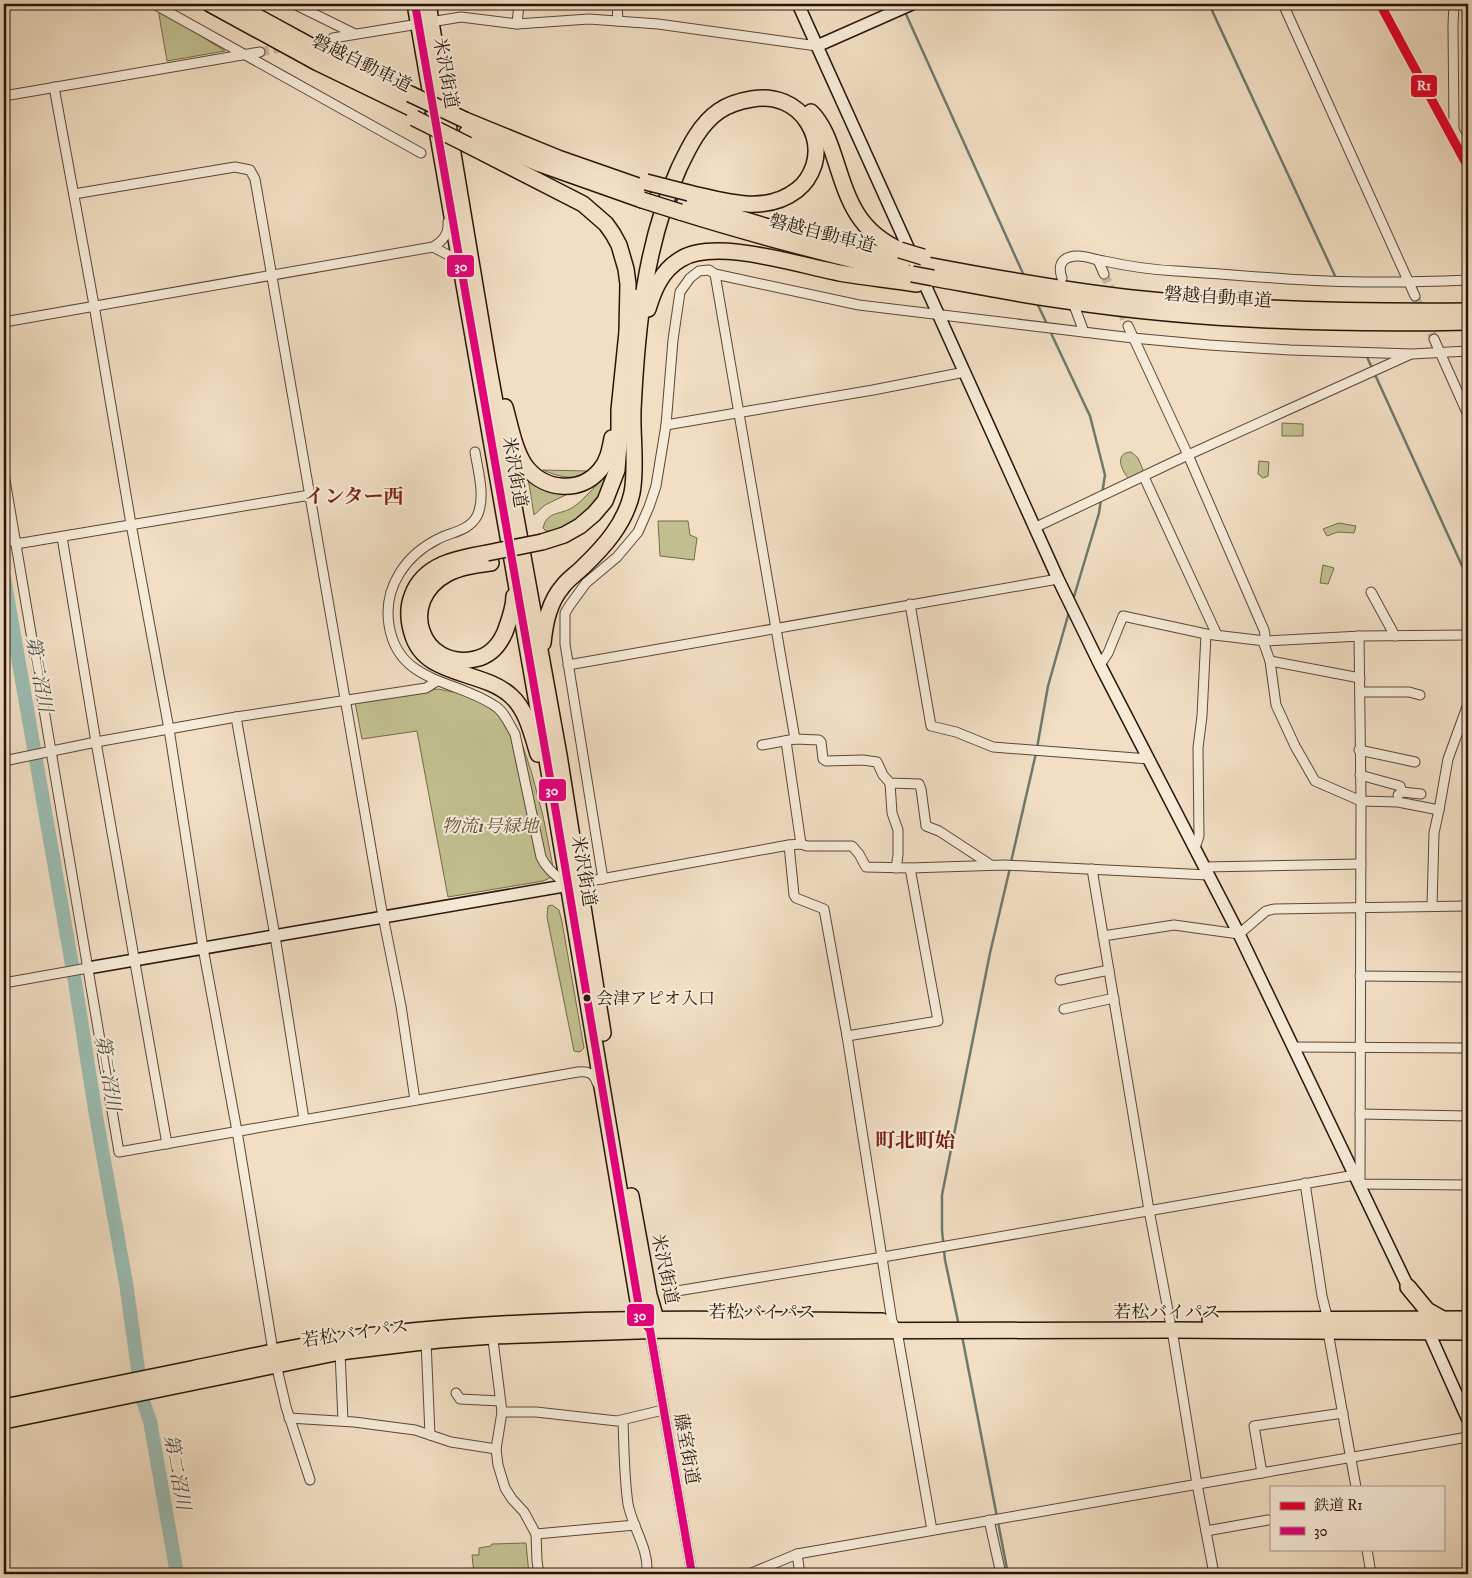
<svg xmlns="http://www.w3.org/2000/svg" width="1472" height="1578" font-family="'IM FELL DW Pica','Noto Serif JP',serif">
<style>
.green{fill:#c1bf8f;stroke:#746a4c}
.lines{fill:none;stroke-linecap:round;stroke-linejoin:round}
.stream{stroke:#6d796f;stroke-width:2.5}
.river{stroke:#9bbcb2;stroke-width:14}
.street-tunnel{stroke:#c9b69e;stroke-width:9;stroke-dasharray:9 4.5;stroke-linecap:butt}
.street-casing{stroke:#5a4738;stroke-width:11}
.secondary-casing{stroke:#28150a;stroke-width:14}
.highway-casing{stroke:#28150a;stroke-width:18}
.street{stroke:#f6ead8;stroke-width:9}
.secondary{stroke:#f6ead8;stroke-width:11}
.highway{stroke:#f1dec3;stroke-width:15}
.highway-bridge-casing{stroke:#28150a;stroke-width:18;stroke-linecap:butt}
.highway-bridge{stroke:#f1dec3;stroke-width:15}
.bus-1-casing{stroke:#f6ead8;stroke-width:11}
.bus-1{stroke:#e5007d;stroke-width:8}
.rail-1-casing{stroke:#f6ead8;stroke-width:12}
.rail-1{stroke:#e4002b;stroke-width:9}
.bus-dot{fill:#28150a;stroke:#f6ead8;stroke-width:2}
.labels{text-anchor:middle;stroke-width:4;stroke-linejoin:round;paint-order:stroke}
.bus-label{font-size:17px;fill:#28150a;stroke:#f6ead8;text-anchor:start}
.street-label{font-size:18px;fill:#28150a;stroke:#f6ead8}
.park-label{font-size:18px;font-style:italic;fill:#5e5039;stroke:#f6ead8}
.water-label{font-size:19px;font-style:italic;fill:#504f45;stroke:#f6ead8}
.quarter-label{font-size:20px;font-weight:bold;fill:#7a1f14;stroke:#f6ead8}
.line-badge{stroke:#f6ead8;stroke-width:2}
.badge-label{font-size:14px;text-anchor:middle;font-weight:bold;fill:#fff}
</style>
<rect width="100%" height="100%" fill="#f1dec3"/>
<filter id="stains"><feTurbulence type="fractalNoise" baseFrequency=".004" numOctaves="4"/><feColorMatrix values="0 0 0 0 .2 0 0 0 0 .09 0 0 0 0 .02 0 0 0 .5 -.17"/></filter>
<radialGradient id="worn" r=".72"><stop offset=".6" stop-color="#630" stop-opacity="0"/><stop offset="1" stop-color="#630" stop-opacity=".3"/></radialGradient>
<g class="green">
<polygon points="158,9 225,51 167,61"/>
<polygon points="1282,423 1303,424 1303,436 1282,436"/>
<path d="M 616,451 L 600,504 L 580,522 L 552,531 L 546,531 L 543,528 C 547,512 557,515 570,509 C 576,506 583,499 588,494 C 601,482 608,466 616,451 Z"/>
<path d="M 1131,452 L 1138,458 L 1144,472 L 1129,479 C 1121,470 1114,453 1131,452 Z"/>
<polygon points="1259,461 1269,462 1268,476 1263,478 1258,474"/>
<path d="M 543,470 L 587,471 C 574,482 557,476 543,470 Z"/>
<polygon points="528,478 574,491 545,505 534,515"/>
<polygon points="658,521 688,521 690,535 697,538 694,560 660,556"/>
<polygon points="1339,523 1356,526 1354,533 1338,532 1327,536 1323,529"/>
<polygon points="1323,565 1334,568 1328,584 1320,583"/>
<polygon points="438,689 488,699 520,737 532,774 543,816 554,872 552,877 543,881 448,897 417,731 362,739 355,702 373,701 400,694"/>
<polygon points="552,905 559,910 562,922 584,1048 580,1052 574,1051 547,917 548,906"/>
<polygon points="526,1543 529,1574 474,1574 472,1555 479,1555 479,1548 491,1546 492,1544"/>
</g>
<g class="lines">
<g class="stream">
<polyline points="1209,4 1336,278"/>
<polyline points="915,7 922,4"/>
<polyline points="905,12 1025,278"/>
<polyline points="1036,301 1048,326"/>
<polyline points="1050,331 1090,416 1105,475 1102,494"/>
<polyline points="1367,357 1468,579"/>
<polyline points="1073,600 1099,513 1101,499"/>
<polyline points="1037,748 1048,686 1069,612"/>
<polyline points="1011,862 1036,753"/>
<polyline points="959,1326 945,1260 942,1230 942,1195 990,953 1010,868"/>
<polyline points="962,1336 1008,1574"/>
</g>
<polyline class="river" points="4,578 75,982 96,1116 126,1283 142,1398 150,1421 177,1574"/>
<g class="street-tunnel">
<polyline points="306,43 333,38"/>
<polyline points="260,52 286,47"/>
<polyline points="1104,274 1128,326"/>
<polyline points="1415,296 1434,339"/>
</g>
<g class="street-casing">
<g id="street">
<polyline points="154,4 421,153"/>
<polyline points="294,4 355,34"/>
<polyline points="617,4 618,21"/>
<polyline points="1283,4 1415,296"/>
<polyline points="1454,4 1453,25 1454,130 1468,155"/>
<polyline points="517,24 519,4"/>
<polyline points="333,38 461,17 517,24 589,19 658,24 817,46"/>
<polyline points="54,87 94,305 131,524 169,729 203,948 237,1131 273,1351 286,1407 310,1480"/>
<polyline points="4,96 260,52"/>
<polyline points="74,194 235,167 250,170 255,179 381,906 401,1006 415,1100"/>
<polyline points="433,247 452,257 457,266"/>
<polyline points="1098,260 1104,274"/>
<polyline points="715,274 795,739"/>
<path d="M 1062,278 C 1057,264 1063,256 1078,256 C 1087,256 1095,260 1104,261 C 1127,266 1152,270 1176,271 C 1226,274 1277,279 1327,281 C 1374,283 1421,282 1468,280"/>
<polyline points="1075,308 1084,332"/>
<path d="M 4,322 L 433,247 C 443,241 449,234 448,222"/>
<polyline points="1128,326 1188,455 1264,630 1265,635 1264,644 1270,661 1276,705 1295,746 1315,781 1361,801 1398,802 1439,810"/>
<polyline points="1434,339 1468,415"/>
<polyline points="666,425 873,390 965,372"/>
<path d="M 475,452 C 478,471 486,498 477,516 C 469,531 451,532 438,539 C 406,555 383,587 389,625 C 398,684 456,679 495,706 C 504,711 509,724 515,734 L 541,857 C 547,870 557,876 567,885"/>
<path d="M 4,474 L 119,1152 L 578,1072 C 588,1071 594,1073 597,1083"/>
<polyline points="1144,477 1217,635"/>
<polyline points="1034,528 1188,455 1409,355"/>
<polyline points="62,537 96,742 167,1144"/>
<polyline points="4,541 16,541"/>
<polyline points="16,544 310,495"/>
<polyline points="1371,592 1395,636"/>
<polyline points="910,604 931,726 956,732 993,747 1149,759"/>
<polyline points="1359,636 1361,801 1360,1184 1468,1185"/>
<polyline points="1270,661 1360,678"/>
<polyline points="568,665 1058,579"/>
<polyline points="1100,665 1108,653 1123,616 1206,634 1265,641 1361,636 1468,635"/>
<polyline points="1360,692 1409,692 1420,695"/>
<polyline points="236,717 275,936 304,1119"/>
<polyline points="786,741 801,844"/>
<polyline points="762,745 795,739 819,740 821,742 823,759 826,761 863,760 877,762 883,775 890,783 919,784 921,789 926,826 939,831 991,865"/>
<polyline points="1359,750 1415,762"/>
<polyline points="4,761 96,742 236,717 426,688 437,681"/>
<polyline points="1360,775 1400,786 1402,792"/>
<polyline points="890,783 892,813 898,830 898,855 896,868"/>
<polyline points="1398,795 1402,792 1421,794"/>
<polyline points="789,845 801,844 807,846 852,846 859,854 866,867 910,868 1004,865 1208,875"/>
<polyline points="1195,848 1199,836 1198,748 1202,716 1206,634"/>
<polyline points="1204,867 1361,864"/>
<polyline points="1092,869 1149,1210 1170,1321"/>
<polyline points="603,879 565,644 565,613 570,605 586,583 617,557 638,532 649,507 656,486 666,425 673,340 680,292 690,278 699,271 709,270 715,274 859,305 1133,338 1209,345 1290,350 1412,354 1468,351"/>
<polyline points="579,883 789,845 794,895 796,898 824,909 847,1036 892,1321 897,1331 932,1530"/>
<polyline points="1432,906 1434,833 1439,810 1448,759 1468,704"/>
<polyline points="1103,936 1174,925 1239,934 1266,911 1274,909 1468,906"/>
<polyline points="1360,976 1468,977"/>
<polyline points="1060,980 1109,970"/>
<polyline points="4,983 88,968"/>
<polyline points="1064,1009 1114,998"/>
<polyline points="847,1036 938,1021 910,868"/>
<polyline points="1294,1047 1468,1048"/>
<polyline points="1360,1114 1468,1116"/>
<polyline points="1305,1183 1322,1296 1328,1320"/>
<polyline points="671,1292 883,1257 1355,1175"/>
<polyline points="650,1330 692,1574"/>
<polyline points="1172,1330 1197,1484 1214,1574"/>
<polyline points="492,1332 502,1412 496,1449 498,1465 505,1488 512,1499 524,1512 536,1534 537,1561 539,1574"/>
<polyline points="1328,1332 1356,1487"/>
<polyline points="426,1341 430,1435"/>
<polyline points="340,1352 343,1421"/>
<polyline points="456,1393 460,1399 500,1401"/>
<polyline points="502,1412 536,1412 617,1421 663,1410"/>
<polyline points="289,1418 354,1422 415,1430 451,1442 496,1449"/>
<path d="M 623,1420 C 624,1448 624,1476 628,1504 C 633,1529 649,1548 647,1574"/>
<polyline points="1262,1473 1254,1426 1343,1413"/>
<polyline points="989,1520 1001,1574"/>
<polyline points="1206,1531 1268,1520"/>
<polyline points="536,1534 635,1525"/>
<polyline points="1367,1549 1371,1574"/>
<polyline points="797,1554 800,1574"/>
<polyline points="749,1574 797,1554 1468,1437"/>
</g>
</g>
<g class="secondary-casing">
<g id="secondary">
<polyline points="798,4 1058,579 1101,667 1239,934 1411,1293"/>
<polyline points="817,46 912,4"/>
<polyline points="88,968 575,884"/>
<polyline points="1426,1326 1468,1420"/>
</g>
</g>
<g class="highway-casing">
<g id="highway">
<polyline points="210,4 318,63 417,111"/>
<polyline points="234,4 322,52 410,94"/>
<polyline points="415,4 552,789 641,1319 647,1327"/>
<polyline points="428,4 488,363 559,755 603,1033"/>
<path d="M 811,112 C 823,124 829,141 834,156 C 848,199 856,230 900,250"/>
<polyline points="465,120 558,158 644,188"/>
<polyline points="467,133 540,164 642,200"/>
<polyline points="468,145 583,204 606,224 613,234 619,245 626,269 628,284 627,332 619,410 619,444 617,470 605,501 594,514 580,526 564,535 542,542"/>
<polyline points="685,202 765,226 904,260"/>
<path d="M 680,212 C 757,236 834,256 912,274"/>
<path d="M 927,265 C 995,278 1063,290 1132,298 C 1244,310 1356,312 1468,311"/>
<path d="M 933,278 C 977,286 1022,295 1067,301 C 1200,321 1334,325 1468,322"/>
<path d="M 648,309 C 654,289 662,270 681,259 C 717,237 804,267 845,274 C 869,278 893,280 917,284"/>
<polyline points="627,332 634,297"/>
<path d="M 505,407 C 510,424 515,454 527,468 C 546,491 581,493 600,470 C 608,461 610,449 612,438"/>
<path d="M 487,553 C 458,558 423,564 412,596 C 407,609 408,620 412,633 C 424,678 482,669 511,696 C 527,710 532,735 538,754"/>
<path d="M 491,563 C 476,565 460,567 447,574 C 397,601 421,671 475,659 C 490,656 499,646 505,632 C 509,621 514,608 514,596"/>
<path d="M 543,643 C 545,623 549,602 563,586 C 568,579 576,574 582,568 C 604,547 625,524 632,493 C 637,466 632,438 633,410 C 637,327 645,244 679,168 C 689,147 700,124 719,111 C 729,104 740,101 752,99 C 774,95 796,103 808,123 C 816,136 818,151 814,165 C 811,174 805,184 797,190 C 765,215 724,201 689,193"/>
<polyline points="631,1196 649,1295 656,1319 652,1327"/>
<polyline points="1408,1287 1427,1310 1441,1318"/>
<polyline points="1210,1320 1468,1319"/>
<path d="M 4,1407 C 66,1394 129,1382 191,1369 C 255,1356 319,1341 384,1334 C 549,1315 716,1319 882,1321"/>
<polyline points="4,1421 340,1352 439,1340 492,1336 666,1330 760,1331 1172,1330 1468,1332"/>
</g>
</g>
<use href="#street" class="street"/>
<use href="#secondary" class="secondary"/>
<use href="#highway" class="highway"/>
<g class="highway-bridge-casing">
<g id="highway-bridge">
<polyline points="410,94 465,120"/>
<polyline points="414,118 468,145"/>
<polyline points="646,182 689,193"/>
<polyline points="642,200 680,212"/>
<polyline points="900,250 923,257"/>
<polyline points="912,274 933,278"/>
<polyline points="487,553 542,542"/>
</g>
</g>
<use href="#highway-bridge" class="highway-bridge"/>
<g class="bus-1-casing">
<polyline id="bus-1" points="415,4 552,789 641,1319 650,1330 692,1574"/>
</g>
<use href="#bus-1" class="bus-1"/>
<g class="rail-1-casing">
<polyline id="rail-1" points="1380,4 1468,167"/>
</g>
<use href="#rail-1" class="rail-1"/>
</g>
<circle class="bus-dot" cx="587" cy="998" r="4.5"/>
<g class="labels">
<g class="bus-label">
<text x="596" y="1004">会津アピオ入口</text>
</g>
<g class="street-label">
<text transform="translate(362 63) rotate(26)" y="6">磐越自動車道</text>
<text transform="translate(446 73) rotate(80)" y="6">米沢街道</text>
<text transform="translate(822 233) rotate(14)" y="6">磐越自動車道</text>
<text transform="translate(1218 297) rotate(4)" y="6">磐越自動車道</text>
<text transform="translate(515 472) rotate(80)" y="6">米沢街道</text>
<text transform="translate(584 871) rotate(80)" y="6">米沢街道</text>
<text transform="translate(665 1269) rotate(78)" y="6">米沢街道</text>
<text x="762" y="1318">若松バイパス</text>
<text x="1167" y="1318">若松バイパス</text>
<text transform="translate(355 1333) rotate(-8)" y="6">若松バイパス</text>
<text transform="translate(687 1449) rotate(80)" y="6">藤室街道</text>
</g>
<g class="park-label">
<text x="490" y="832">物流1号緑地</text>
</g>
<g class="water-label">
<text transform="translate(40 674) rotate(80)" y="7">第二沼川</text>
<text transform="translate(109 1073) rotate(81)" y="7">第二沼川</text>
<text transform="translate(178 1472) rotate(80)" y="7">第二沼川</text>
</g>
<g class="quarter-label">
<text x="354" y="503">インター西</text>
<text x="915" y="1147">町北町始</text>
</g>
</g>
<g class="line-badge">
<rect x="1410" y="74" width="28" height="24" rx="5" fill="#e4002b"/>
<rect x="446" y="254" width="29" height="24" rx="5" fill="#e5007d"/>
<rect x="538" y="778" width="29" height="24" rx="5" fill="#e5007d"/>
<rect x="626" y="1303" width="29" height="24" rx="5" fill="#e5007d"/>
</g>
<g class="badge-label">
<text x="1424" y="90">R1</text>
<text x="461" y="271">30</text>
<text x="552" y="795">30</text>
<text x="640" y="1320">30</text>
</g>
<rect width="1472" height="1578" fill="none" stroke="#f1dec3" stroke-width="20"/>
<rect x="5" y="5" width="1462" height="1568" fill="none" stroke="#28150a" stroke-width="2.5"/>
<rect x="10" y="10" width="1452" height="1558" fill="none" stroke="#28150a"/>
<rect x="1270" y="1486" width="175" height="65" fill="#f6ead8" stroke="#a49586"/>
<rect x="1280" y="1502" width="25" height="8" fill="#e4002b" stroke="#a49586"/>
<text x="1314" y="1510" font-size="15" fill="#28150a">鉄道 R1</text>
<rect x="1280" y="1527" width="25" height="8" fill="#e5007d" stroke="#a49586"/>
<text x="1314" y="1536" font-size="15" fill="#28150a">30</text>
<rect width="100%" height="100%" filter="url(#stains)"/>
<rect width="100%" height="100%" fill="url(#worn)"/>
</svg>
